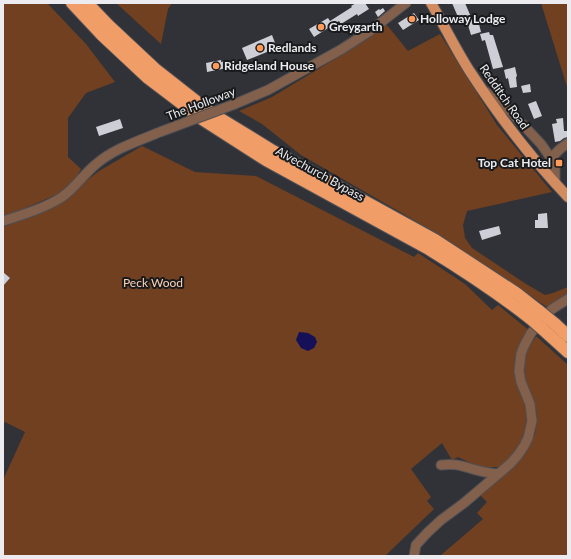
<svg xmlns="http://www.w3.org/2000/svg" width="571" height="559" font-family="Lato,sans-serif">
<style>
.green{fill:#704021}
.water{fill:#151058}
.building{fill:#cecfd6}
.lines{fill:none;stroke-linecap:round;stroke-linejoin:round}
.minor-casing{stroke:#4f5055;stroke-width:11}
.major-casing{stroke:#4f5055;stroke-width:12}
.highway-casing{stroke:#4f5055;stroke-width:14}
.minor{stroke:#83604b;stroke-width:9}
.major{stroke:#d28c60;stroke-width:10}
.highway{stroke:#f19d67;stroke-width:12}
.minor-bridge-casing{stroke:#4f5055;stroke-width:11;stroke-linecap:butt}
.highway-bridge-casing{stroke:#4f5055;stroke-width:14;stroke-linecap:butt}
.minor-bridge{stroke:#83604b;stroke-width:9}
.highway-bridge{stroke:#f19d67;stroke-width:12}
.poi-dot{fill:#ff9b59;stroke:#191a1c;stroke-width:1.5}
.labels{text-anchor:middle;stroke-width:4;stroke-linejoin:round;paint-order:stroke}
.poi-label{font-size:12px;font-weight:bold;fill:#ececf0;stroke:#191a1c;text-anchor:start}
.street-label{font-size:12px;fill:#ececf0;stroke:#191a1c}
.park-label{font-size:12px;fill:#fed2b8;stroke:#191a1c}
</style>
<rect width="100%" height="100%" fill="#313237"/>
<g class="green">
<polygon points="3,3 47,3 86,44 115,82 86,93 68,118 68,157 81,169 77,176 60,193 19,211 3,216"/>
<polygon points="116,3 172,3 168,9 161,44"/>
<polygon points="541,3 568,3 568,90"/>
<polygon points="386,24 408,51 440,34 497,125 552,192 467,211 463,225 465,238 472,248 526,284 545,295 553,293 568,287 568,295 563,297 547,307 444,238 400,212 301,155 262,124 239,111 272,97 363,42"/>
<polygon points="142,146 195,172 256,176 414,257 418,253 465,284 492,310 498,305 530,331 518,358 528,418 519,449 500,467 478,467 458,457 452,460 442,443 411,469 431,497 427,501 434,509 385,556 3,556 3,480 25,432 5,422 3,425 3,286 10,278 3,272 3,227 51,208 99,171"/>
<polygon points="536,336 568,365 568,556 440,556 483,519 477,513 487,502 479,494 526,452 535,434 537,415 534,400 527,387 524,369 525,354"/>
</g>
<polygon class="water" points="299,332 308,333 315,337 317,342 314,348 308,351 301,348 296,340"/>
<g class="building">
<polygon points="356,3 365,3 369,9 358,16 357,14 341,24 339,21 314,37 309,29 328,18 330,21 352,7 351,6"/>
<polygon points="452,3 465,3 471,17 474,16 477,24 479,24 481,32 471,35 468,25 466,25 462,15 458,17"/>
<polygon points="383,8 385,11 378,17 375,12 379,9 380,10"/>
<polygon points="414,13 419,20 403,30 398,23"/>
<polygon points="489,32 490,35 493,35 503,67 493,69 485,40 482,41 480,34"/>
<polygon points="272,35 277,48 247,60 242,48"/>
<polygon points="221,60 221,62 226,61 227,68 207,72 206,63"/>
<polygon points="515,67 517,76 516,77 517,87 510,88 508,78 506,79 504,70"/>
<polygon points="530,84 531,92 523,93 521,86"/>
<polygon points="536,101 542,116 534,119 528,104"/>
<polygon points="563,118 564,131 567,131 568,137 564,138 560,141 555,142 552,124 557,123 556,119"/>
<polygon points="120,119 123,128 99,136 96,127"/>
<polygon points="547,213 548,228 535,228 535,220 538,220 538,214"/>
<polygon points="499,226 501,234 482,240 479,231"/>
<polygon points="3,272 10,278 3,286"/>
</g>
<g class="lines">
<g class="minor-casing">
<g id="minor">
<polyline points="486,92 511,112 541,144 555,164 555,183"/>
<polyline points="235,104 268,90 342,49 370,31 406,3"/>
<polyline points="551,158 560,149 568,143"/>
<path d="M 3,221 C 22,215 45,208 62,197 C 75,188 83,175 95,165 C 113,149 138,141 160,132"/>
<path d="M 441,465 C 455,463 462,466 476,470 C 483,472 491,473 498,474"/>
<polyline points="414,556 416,545 427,533 441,520 464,503 510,464 518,455 524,446 528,438 532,421 530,404 521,382 519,371 521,354 524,346 531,333 552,309 568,299"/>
</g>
</g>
<g class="major-casing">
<path id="major" d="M 431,3 C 444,25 455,48 469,70 C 498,115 531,158 568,197"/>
</g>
<g class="highway-casing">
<g id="highway">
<path d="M 72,3 L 101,34 L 148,78 L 202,119 L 266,160 L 427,248 C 463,270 498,293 531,319"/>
<polyline points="87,3 108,25 155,69 211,113 273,151 435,240 516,293 539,311"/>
<polyline points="555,324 568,336"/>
<polyline points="547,333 568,352"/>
</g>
</g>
<use href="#minor" class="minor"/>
<use href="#major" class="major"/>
<use href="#highway" class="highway"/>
<g class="minor-bridge-casing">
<polyline id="minor-bridge" points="160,132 235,104"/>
</g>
<g class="highway-bridge-casing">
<g id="highway-bridge">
<polyline points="539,311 555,324"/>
<polyline points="531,319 547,333"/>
</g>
</g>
<use href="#minor-bridge" class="minor-bridge"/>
<use href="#highway-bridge" class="highway-bridge"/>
</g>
<g class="poi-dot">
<circle cx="412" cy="19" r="4"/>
<circle cx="321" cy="27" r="4"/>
<circle cx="260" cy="48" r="4"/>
<circle cx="216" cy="66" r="4"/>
<rect x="555" y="159" width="8" height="8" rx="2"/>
</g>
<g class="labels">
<g class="poi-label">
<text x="420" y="23">Holloway Lodge</text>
<text x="329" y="31">Greygarth</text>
<text x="268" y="52">Redlands</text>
<text x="224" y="70">Ridgeland House</text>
<text x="551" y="167" text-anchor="end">Top Cat Hotel</text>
</g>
<g class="street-label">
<text transform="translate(504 97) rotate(55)" y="4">Redditch Road</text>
<text transform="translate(201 104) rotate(-21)" y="4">The Holloway</text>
<text transform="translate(320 174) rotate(29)" y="4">Alvechurch Bypass</text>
</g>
<g class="park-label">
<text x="153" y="287">Peck Wood</text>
</g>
</g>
<rect width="571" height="559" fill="none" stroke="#ececf0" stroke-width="8"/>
</svg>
